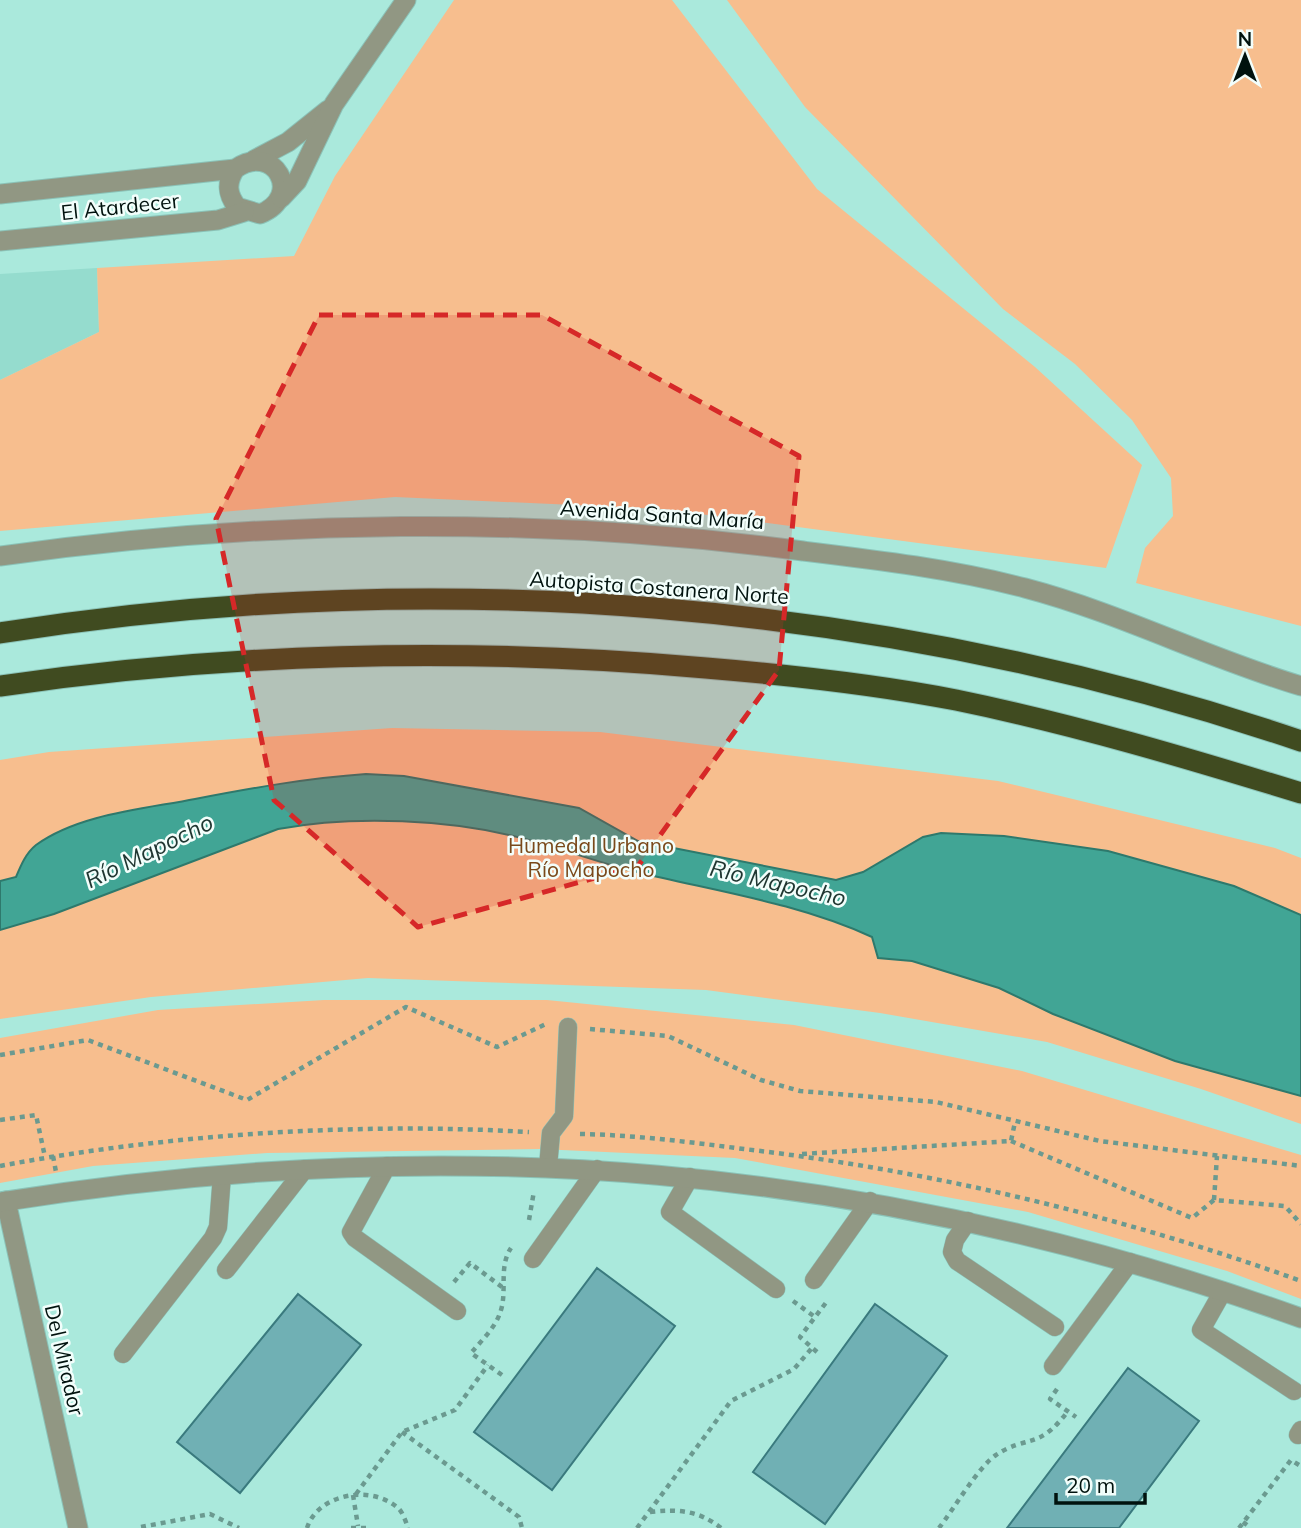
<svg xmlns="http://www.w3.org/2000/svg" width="1301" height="1528" font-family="Mulish,sans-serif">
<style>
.built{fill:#95dcce}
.green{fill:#f7be8e}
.water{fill:#41a595;stroke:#2e796c;stroke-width:2}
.building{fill:#70b0b4;stroke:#3a7a7e;stroke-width:2}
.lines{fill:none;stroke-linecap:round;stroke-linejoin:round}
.service-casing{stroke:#8bc2b7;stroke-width:19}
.minor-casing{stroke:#8bc2b7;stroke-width:21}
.tertiary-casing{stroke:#8bc2b7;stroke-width:21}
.motorway-casing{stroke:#8bc2b7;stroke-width:23}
.path{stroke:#6b9a90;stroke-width:4.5;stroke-dasharray:5 5;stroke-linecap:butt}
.service{stroke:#919783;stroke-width:18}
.minor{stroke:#919783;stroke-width:19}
.tertiary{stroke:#919783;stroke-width:19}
.motorway{stroke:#404b20;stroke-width:21}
.marked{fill:#d62828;fill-opacity:0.2;stroke:#d62828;stroke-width:5;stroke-dasharray:14 9;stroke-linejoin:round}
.labels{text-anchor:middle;stroke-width:5;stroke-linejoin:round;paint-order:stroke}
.street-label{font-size:21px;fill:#00120e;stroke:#f2fefb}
.park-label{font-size:21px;fill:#7a491a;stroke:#f2fefb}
.water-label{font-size:23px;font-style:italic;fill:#1f3631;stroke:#f2fefb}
</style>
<rect width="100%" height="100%" fill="#aae9dc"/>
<polygon class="built" points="97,268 99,332 0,380 0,274"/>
<g class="green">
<polygon points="454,0 672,0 817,189 1035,367 1142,465 1106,568 663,509 395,497 0,531 0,380 99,332 97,268 294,256 335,176"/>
<polygon points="727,0 1301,0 1301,626 1136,583 1145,548 1173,516 1171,478 1132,420 1075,364 1003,309 805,107"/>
<polygon points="392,728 600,732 998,781 1275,848 1301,858 1301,1124 1201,1089 1047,1042 880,1013 706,990 368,978 151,997 0,1019 0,760 49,752"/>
<polygon points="324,1000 547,1000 794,1025 1022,1071 1301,1155 1301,1299 1227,1271 1028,1212 735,1158 540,1149 267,1153 93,1166 0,1183 0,1038 158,1010"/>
</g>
<path class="water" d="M 366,774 L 404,776 L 579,808 L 638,841 L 836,880 L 863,872 L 923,837 L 941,833 L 1004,836 L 1108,851 L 1234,886 L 1301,915 L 1301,1096 L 1175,1061 L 1053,1014 L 999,988 L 912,961 L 878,958 L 872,937 C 798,903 715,891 637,872 C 599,863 563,849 525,839 C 452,819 353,815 278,829 L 54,914 L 0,930 L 0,881 L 16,877 C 21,865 26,853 36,845 C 79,814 144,809 195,799 C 252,788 308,778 366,774 Z"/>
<g class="building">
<polygon points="597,1268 675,1326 552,1490 474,1432"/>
<polygon points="298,1294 361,1345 240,1493 177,1442"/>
<polygon points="875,1304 947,1356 825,1524 753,1472"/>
<polygon points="1128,1368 1199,1421 1119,1528 1007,1528"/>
</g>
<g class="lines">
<g class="service-casing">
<g id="service">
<polyline points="387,1166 351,1232 355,1238 457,1311"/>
<polyline points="548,1167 551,1133 564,1116 568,1027"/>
<polyline points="690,1177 670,1212 776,1289"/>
<polyline points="968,1221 955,1240 952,1252 957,1261 1055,1327"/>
<polyline points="533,1259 597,1169"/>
<polyline points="226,1270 305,1169"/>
<polyline points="814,1280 870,1201"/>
<polyline points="1223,1291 1201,1330 1294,1391"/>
<polyline points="123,1354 213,1238 218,1227 222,1175"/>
<polyline points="1053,1366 1130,1262"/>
<polyline points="1298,1435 1301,1430"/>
</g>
</g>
<g class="minor-casing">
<g id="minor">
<polyline points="254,160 288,142 328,110"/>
<path d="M 0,194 L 235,169 C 274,141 305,196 260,214 L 237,207 C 227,194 226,183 235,169"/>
<polyline points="281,198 297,181 334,104 406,0"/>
<polyline points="0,241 218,220 244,212"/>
<path d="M 0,556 C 264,519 538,516 803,551 C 877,560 952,569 1025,588 C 1120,613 1207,658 1301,686"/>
<polyline points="6,1201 78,1528"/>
</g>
</g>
<g class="tertiary-casing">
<path id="tertiary" d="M 0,1202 C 449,1130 872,1164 1301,1318"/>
</g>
<g class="motorway-casing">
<g id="motorway">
<path d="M 0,633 C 434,564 885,600 1301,741"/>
<path d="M 0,686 C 235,652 470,647 706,668 C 790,675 874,684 956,700 C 1073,724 1187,758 1301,793"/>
</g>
</g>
<g class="path">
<polyline points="590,1029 668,1036 761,1080 800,1091 936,1102 1100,1141 1301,1166"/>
<polyline points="0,1055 88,1040 247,1100 406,1007 497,1047 546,1024"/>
<polyline points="0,1120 36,1115 45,1157"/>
<path d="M 580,1134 C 635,1135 689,1142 744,1149 C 933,1171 1121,1216 1301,1281"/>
<polyline points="1011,1141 1192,1218 1214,1200 1285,1206 1301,1224"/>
<polyline points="802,1154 1011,1141 1015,1122"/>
<polyline points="53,1156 56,1172"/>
<path d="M 0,1166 C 169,1134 357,1122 529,1132"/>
<polyline points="1214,1200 1217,1156"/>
<polyline points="529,1220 534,1191"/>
<polyline points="454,1282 470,1263 502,1287"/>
<polyline points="793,1301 815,1317"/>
<polyline points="817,1352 800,1337 828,1300"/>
<path d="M 502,1375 L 471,1353 C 481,1341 495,1328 500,1313 C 508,1292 498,1267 511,1248"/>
<polyline points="1057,1389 1050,1399 1076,1417"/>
<polyline points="402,1432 519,1517 522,1528"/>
<polyline points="356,1494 402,1432 455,1410 488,1365"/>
<polyline points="353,1495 358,1526"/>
<path d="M 650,1512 C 678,1509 698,1510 721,1528"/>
<polyline points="1243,1522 1251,1528"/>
<polyline points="141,1527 210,1514 239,1528"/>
<path d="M 307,1528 C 318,1493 373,1484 399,1509 C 403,1513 406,1522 408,1528"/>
<polyline points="351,1528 366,1528"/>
<polyline points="637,1528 731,1401 794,1369 812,1348"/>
<path d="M 939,1528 C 953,1510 979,1466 996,1455 C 1028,1434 1038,1451 1068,1411"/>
<polyline points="1239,1528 1291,1460 1299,1465 1301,1463"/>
</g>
<use href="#service" class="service"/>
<use href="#minor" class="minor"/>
<use href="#tertiary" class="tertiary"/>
<use href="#motorway" class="motorway"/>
</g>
<path class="marked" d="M 319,315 L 542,315 L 799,456 L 779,670 L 638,866 L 418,927 L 274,800 L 216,519 Z"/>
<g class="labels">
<g class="street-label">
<text transform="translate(120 207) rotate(-6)" y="7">El Atardecer</text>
<text transform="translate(662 515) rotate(4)" y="7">Avenida Santa María</text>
<text transform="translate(659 588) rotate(4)" y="7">Autopista Costanera Norte</text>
<text transform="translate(64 1360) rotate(77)" y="7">Del Mirador</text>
</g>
<g class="park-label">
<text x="591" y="853">Humedal Urbano<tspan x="591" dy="24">Río Mapocho</tspan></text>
</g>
<g class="water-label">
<text transform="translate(149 851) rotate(-26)" y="8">Río Mapocho</text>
<text transform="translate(778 883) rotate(13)" y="8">Río Mapocho</text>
</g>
</g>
<g transform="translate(1245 56)" stroke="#f2fefb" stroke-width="5" paint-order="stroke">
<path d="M0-5L12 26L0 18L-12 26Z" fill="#00120e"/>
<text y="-10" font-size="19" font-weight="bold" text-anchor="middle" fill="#00120e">N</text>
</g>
<path d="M1056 1493v10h89v-10" fill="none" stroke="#00120e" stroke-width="3.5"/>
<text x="1066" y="1493" font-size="21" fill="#00120e" stroke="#f2fefb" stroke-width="5" paint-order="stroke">20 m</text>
</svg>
